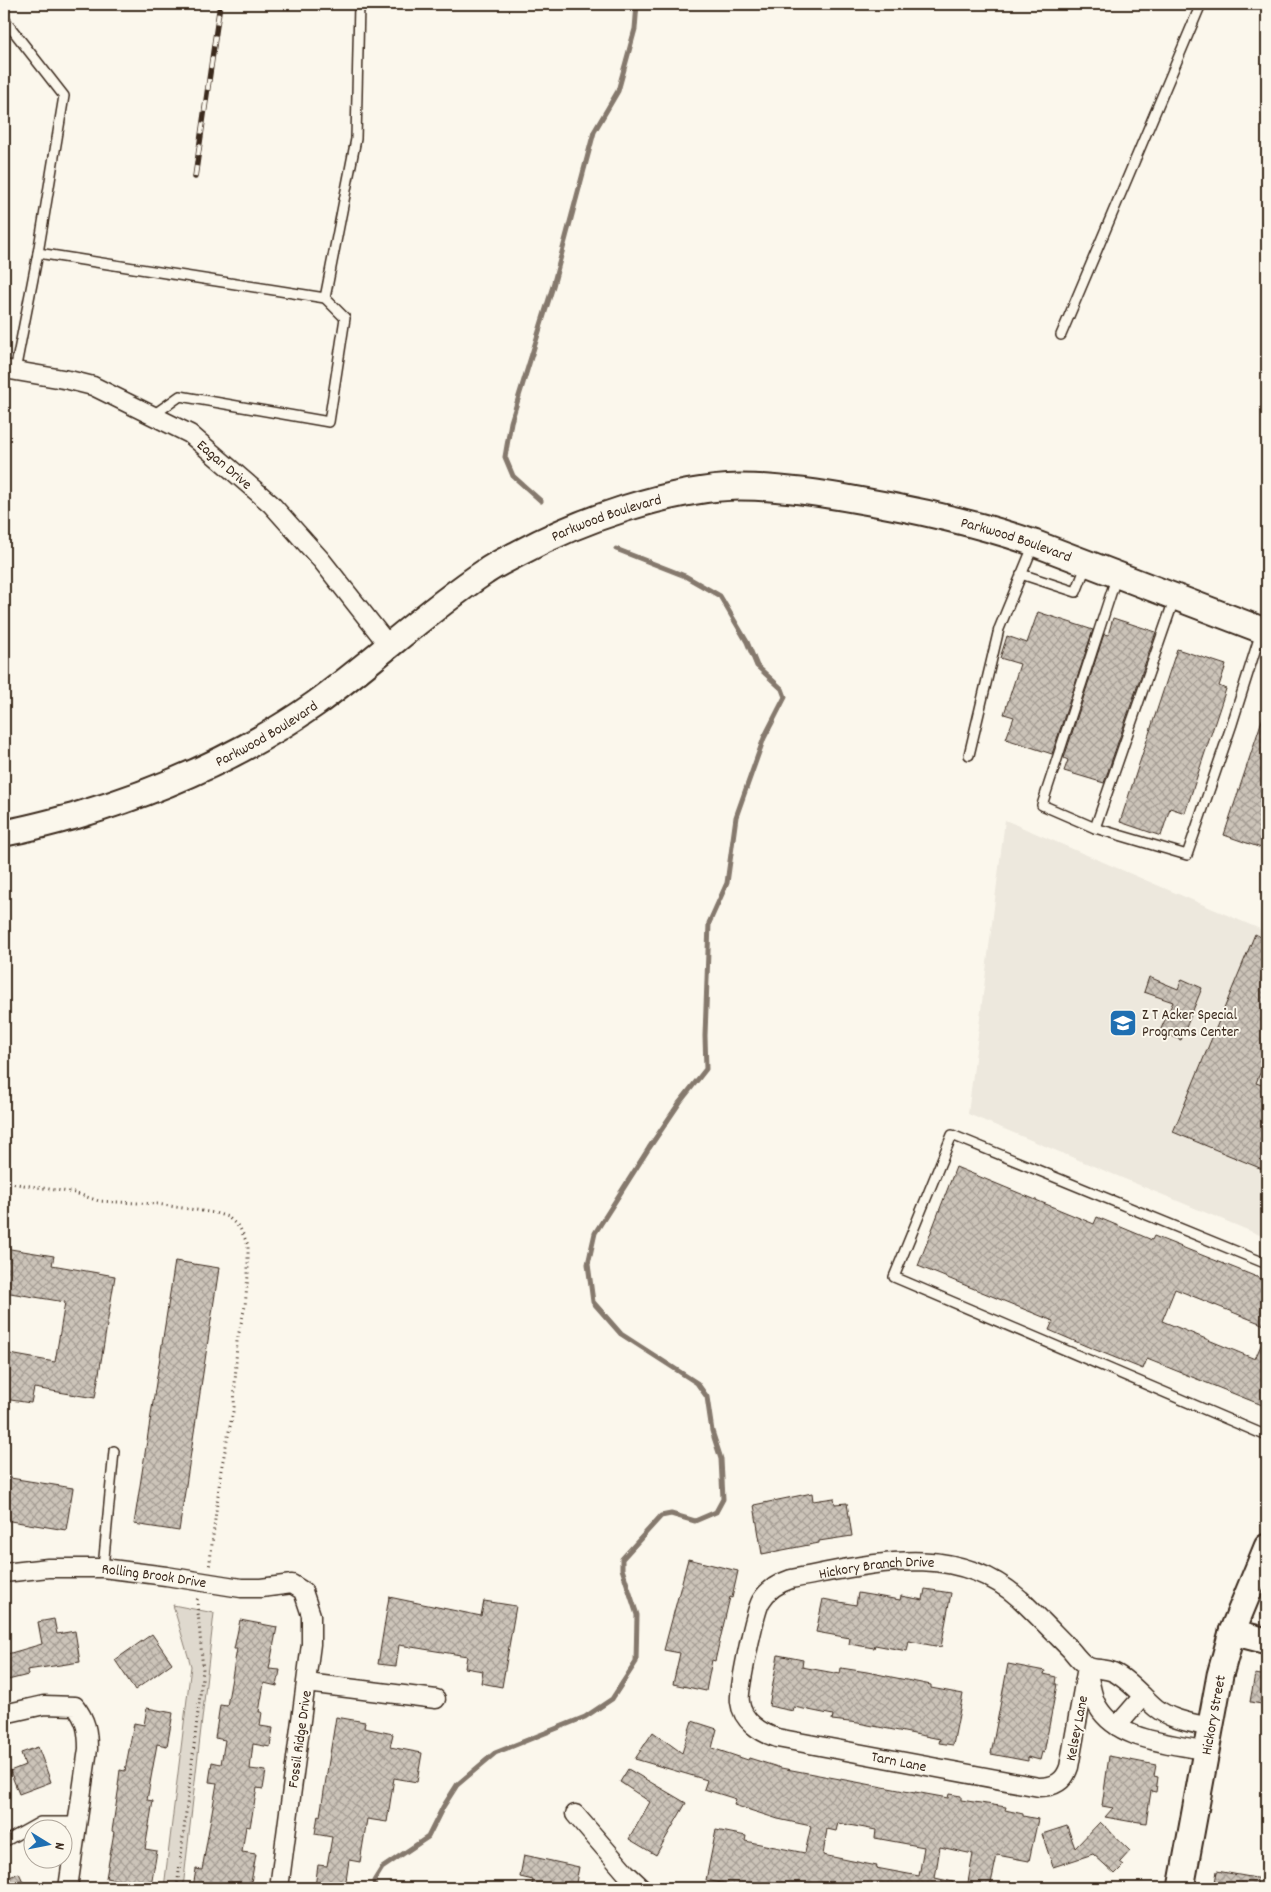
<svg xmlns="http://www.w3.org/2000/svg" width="1271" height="1892" font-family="Dekko,sans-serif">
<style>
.built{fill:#ede8dd}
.park{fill:#dfd9ce;stroke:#8d8276}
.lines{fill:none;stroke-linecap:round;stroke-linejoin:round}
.stream{stroke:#85796d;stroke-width:5}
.building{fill:url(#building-cross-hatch);stroke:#3b2a1e;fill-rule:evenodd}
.lane-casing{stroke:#3b2a1e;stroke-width:12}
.street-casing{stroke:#3b2a1e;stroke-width:21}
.secondary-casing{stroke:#3b2a1e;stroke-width:29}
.path{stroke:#3b2a1e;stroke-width:3;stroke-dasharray:1 4;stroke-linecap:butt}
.lane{stroke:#fbf7ec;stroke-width:9}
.street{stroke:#fbf7ec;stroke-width:18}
.secondary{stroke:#fbf7ec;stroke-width:25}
.rail-casing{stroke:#3b2a1e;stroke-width:5.5}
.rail{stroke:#fbf7ec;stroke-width:4;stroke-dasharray:11;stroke-linecap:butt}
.labels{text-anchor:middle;stroke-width:4;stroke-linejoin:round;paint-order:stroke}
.street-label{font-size:15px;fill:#3b2a1e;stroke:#fbf7ec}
.poi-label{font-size:15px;fill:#3b2a1e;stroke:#fbf7ec;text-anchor:start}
</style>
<defs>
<pattern id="building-cross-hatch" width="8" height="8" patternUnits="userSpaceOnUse" patternTransform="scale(1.25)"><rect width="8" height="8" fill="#ccc4b9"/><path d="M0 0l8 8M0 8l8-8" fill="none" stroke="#a79f96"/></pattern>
</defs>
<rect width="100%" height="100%" fill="#fbf7ec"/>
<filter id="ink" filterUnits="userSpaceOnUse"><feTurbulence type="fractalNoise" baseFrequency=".02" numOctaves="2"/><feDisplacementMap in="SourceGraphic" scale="10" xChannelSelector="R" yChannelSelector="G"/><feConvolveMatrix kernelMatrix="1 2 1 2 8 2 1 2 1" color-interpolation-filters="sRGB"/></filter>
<g filter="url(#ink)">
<polygon class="built" points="1005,820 1267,932 1267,1238 968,1114"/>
<polygon class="park" points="173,1605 214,1613 183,1888 164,1888 191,1666"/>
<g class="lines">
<g class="stream">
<polyline points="541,501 513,476 505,457 511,422 553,286 594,132 618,91 635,29 637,4"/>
<polyline points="375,1888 374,1881 382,1868 428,1837 443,1807 457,1785 495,1753 585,1717 612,1699 636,1662 637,1615 622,1569 622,1559 661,1516 671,1514 695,1521 716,1512 723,1499 721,1459 712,1431 707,1397 697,1383 621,1334 593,1302 588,1264 595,1233 649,1148 680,1102 706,1069 705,1036 709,923 727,883 736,817 764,738 785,697 782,689 757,666 747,642 720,596 685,576 616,549"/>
</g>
</g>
<g class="building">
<polygon points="1038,612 1093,630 1052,754 1006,739 1014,717 1004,714 1020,664 1000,658 1007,636 1027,643"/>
<polygon points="1113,618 1156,632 1104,783 1064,771 1068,760 1064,758 1104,634 1108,635"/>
<polygon points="1177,649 1226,665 1219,686 1226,689 1185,813 1170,808 1161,836 1120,822"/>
<polygon points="1265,711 1267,711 1267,850 1224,835"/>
<polygon points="1255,934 1267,940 1267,1056 1256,1083 1267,1087 1267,1171 1173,1132"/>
<polygon points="1149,977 1178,989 1182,979 1202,988 1181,1040 1160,1031 1173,1002 1144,992"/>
<polygon points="956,1167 1094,1224 1097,1217 1152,1240 1154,1236 1267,1281 1267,1326 1175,1289 1162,1321 1255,1359 1267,1331 1267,1407 1147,1359 1143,1369 1086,1346 1049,1330 1053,1321 918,1266"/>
<polygon points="4,1248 54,1256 52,1265 115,1276 95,1398 34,1388 31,1403 4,1399 4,1353 55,1362 65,1302 4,1292"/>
<polygon points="175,1261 219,1268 179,1531 134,1524"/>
<polygon points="4,1477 73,1488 66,1530 4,1520"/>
<polygon points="812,1493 813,1501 834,1498 835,1504 847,1503 852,1536 819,1541 819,1543 762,1554 754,1505"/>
<polygon points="688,1559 738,1571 732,1598 730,1597 715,1661 712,1660 706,1691 673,1684 680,1653 664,1650"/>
<polygon points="925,1589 951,1593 941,1647 909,1641 907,1651 875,1645 874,1648 849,1644 850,1638 816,1632 823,1599 856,1605 858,1593 900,1600 901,1596 923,1600"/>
<polygon points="389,1597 481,1616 484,1601 516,1606 502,1687 481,1683 483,1671 465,1668 467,1656 399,1645 396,1666 378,1664"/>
<polygon points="54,1619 57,1634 75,1631 80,1662 27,1670 28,1675 4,1681 4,1655 42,1644 38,1622"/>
<polygon points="240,1620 277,1627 269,1669 280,1670 277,1686 264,1683 259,1712 262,1712 260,1726 273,1728 270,1747 253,1744 250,1769 266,1771 263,1789 257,1788 250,1827 246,1826 242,1852 256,1854 250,1888 193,1888 196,1869 202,1870 217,1783 209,1782 212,1762 221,1764 225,1740 215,1738 220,1705 227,1706 237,1649 234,1649"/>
<polygon points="152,1634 172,1663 135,1690 115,1660"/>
<polygon points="778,1655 803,1660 802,1667 840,1674 841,1668 867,1672 931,1685 931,1688 963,1694 953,1745 939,1743 940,1739 858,1723 832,1720 833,1715 794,1707 793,1711 769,1706"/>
<polygon points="1008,1664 1045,1671 1044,1674 1056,1677 1055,1684 1057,1684 1044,1753 1042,1752 1040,1760 1028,1757 1028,1761 991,1754"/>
<polygon points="1255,1674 1267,1676 1267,1705 1250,1702"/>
<polygon points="147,1708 173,1713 167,1746 157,1744 147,1800 153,1801 145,1849 157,1851 151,1886 106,1878 114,1832 112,1831 119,1786 118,1786 120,1770 125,1771 134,1723 144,1725"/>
<polygon points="336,1717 365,1722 364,1728 393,1734 390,1747 422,1753 417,1782 394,1778 387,1822 367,1819 360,1862 349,1860 345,1888 323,1888 315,1887 318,1865 327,1866 332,1837 315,1834 318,1815 320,1816"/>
<path d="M 692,1721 L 717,1729 L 712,1748 L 748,1760 L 749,1758 L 781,1768 L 915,1793 L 915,1792 L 948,1798 L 949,1794 L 961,1796 L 961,1800 L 1006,1807 L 1005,1810 L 1023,1814 L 1023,1816 L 1038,1819 L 1029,1861 L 997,1855 L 990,1888 L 967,1888 L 973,1854 L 940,1847 L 935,1878 L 953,1882 L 953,1888 L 806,1888 L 786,1884 L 785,1888 L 770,1885 L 770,1888 L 746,1888 L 706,1880 L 716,1830 L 746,1836 L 745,1841 L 805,1853 L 811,1826 L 778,1819 L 734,1805 L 736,1799 L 704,1789 L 707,1780 L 635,1759 L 653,1732 L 682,1753 ZM 838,1823 L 876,1830 L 875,1838 L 924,1847 L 919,1876 L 876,1868 L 877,1866 L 823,1855 L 827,1829 L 836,1831 Z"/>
<polygon points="38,1747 51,1782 19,1794 10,1771 25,1765 21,1753"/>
<polygon points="1109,1756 1156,1765 1154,1776 1158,1777 1156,1792 1151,1791 1146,1823 1133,1821 1133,1822 1105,1817 1113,1808 1102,1806"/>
<polygon points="628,1769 686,1803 656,1855 629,1839 650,1802 620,1782"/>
<polygon points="1100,1822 1130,1851 1120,1862 1124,1865 1115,1874 1093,1854 1053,1867 1042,1834 1067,1826 1075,1848"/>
<polygon points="524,1855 579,1867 575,1888 531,1888 533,1880 520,1877"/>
<polygon points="1217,1871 1267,1880 1267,1888 1214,1888"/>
<polygon points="19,1873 26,1888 9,1888 5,1879"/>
</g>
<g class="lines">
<g class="lane-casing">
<g id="lane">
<polyline points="4,19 64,96 38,253 15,371"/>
<polyline points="38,253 325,298 356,139 359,4"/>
<polyline points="1061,335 1201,4"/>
<polyline points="152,416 180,396 329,422 345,318 325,298"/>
<polyline points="1021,574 1076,592 1087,564"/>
<polyline points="1117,575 1042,805 1095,828 1187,855 1232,724 1261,632"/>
<polyline points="969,755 999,629 1034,544"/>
<polyline points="1095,828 1175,597"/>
<polyline points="1267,1264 952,1135 894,1277 1267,1436"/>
<polyline points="103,1568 114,1451"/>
<polyline points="4,1842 40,1822 77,1822"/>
</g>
</g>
<g class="street-casing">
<g id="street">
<path id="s1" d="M 4,369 L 69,380 L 93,386 L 190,434 L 271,504 L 322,561 L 389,646"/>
<path id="s2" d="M 4,1573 L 48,1568 L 103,1568 L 166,1576 L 241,1588 L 261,1588 L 292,1584 L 303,1591 L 311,1615 L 311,1644 L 279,1888"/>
<path id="s3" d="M 1087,1667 L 1069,1767 C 1064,1782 1054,1787 1039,1787 L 777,1738 C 761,1733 742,1721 740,1702 C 738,1691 755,1611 761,1601 C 768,1589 779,1583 791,1579 C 869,1565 953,1539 1020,1599 C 1037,1615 1054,1633 1071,1650 C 1075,1655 1081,1663 1087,1666 C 1094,1670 1105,1668 1113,1672 C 1127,1678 1144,1698 1156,1708 C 1171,1720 1192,1723 1210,1727"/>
<path d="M 1088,1674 C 1091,1685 1092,1698 1098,1707 C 1118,1741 1171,1743 1206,1751"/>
<polyline points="307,1683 436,1699"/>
<path d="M 4,1714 L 44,1705 L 75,1706 C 86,1720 88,1731 88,1749 L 68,1888"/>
<polyline points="1117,1726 1143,1696"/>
<polyline points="575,1814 626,1873 642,1888"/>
</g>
</g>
<g class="secondary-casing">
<g id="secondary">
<path id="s4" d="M 4,833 C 28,829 52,822 75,816 C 160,791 243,755 315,704 C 373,662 425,612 485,572 C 496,564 508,559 519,553 C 580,520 671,488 740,487 C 780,487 820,493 858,500 C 918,510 976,523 1034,543 L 1267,632"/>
<polyline points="1232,1632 1267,1641"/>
<path id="s5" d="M 1181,1888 L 1220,1675 L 1232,1632 L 1267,1547"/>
</g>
</g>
<g class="path">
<polyline points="4,1182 75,1193 99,1201 157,1204 215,1213 228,1217 240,1228 248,1245 248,1276 245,1306 237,1341 234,1407 221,1470 209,1569"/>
<polyline points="177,1888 203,1670 197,1600 199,1596"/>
</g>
<use href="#lane" class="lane"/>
<use href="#street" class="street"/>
<use href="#secondary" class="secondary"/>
<g class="rail-casing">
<polyline id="rail" points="195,177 220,4"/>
</g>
<use href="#rail" class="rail"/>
</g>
</g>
<defs>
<g id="school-square" transform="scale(1.4375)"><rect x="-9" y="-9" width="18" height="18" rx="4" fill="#1f6fb2" stroke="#fbf7ec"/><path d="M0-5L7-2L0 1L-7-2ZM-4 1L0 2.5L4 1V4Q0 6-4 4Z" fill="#fff"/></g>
</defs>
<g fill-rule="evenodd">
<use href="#school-square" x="1123" y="1023"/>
</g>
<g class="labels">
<g class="street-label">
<text dy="5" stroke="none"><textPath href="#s1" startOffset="245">Eagan Drive</textPath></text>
<text dy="5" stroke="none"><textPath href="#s4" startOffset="688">Parkwood Boulevard</textPath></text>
<text dy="5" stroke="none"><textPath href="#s4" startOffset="1108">Parkwood Boulevard</textPath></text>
<text dy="5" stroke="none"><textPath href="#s4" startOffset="282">Parkwood Boulevard</textPath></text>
<text dy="5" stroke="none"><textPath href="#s3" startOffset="690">Hickory Branch Drive</textPath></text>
<text dy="5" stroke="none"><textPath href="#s2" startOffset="151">Rolling Brook Drive</textPath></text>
<text dy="5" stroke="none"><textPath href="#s5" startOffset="176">Hickory Street</textPath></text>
<text transform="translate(1076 1728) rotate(-79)" y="5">Kelsey Lane</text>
<text transform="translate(299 1739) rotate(-82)" y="5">Fossil Ridge Drive</text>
<text transform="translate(899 1761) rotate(11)" y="5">Tarn Lane</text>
</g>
<g class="poi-label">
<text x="1142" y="1019">Z T Acker Special<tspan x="1142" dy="17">Programs Center</tspan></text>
</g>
</g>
<rect width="1271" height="1892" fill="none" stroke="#fbf7ec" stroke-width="20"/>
<rect x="10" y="10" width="1251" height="1872" fill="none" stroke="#3b2a1e" stroke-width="2" filter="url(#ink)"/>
<g transform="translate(48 1844) rotate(100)"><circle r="24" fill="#fbf7ec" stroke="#aea59a"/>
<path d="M0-4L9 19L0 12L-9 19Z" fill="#1f6fb2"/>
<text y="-8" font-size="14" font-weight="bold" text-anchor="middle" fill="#3b2a1e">N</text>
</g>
</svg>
